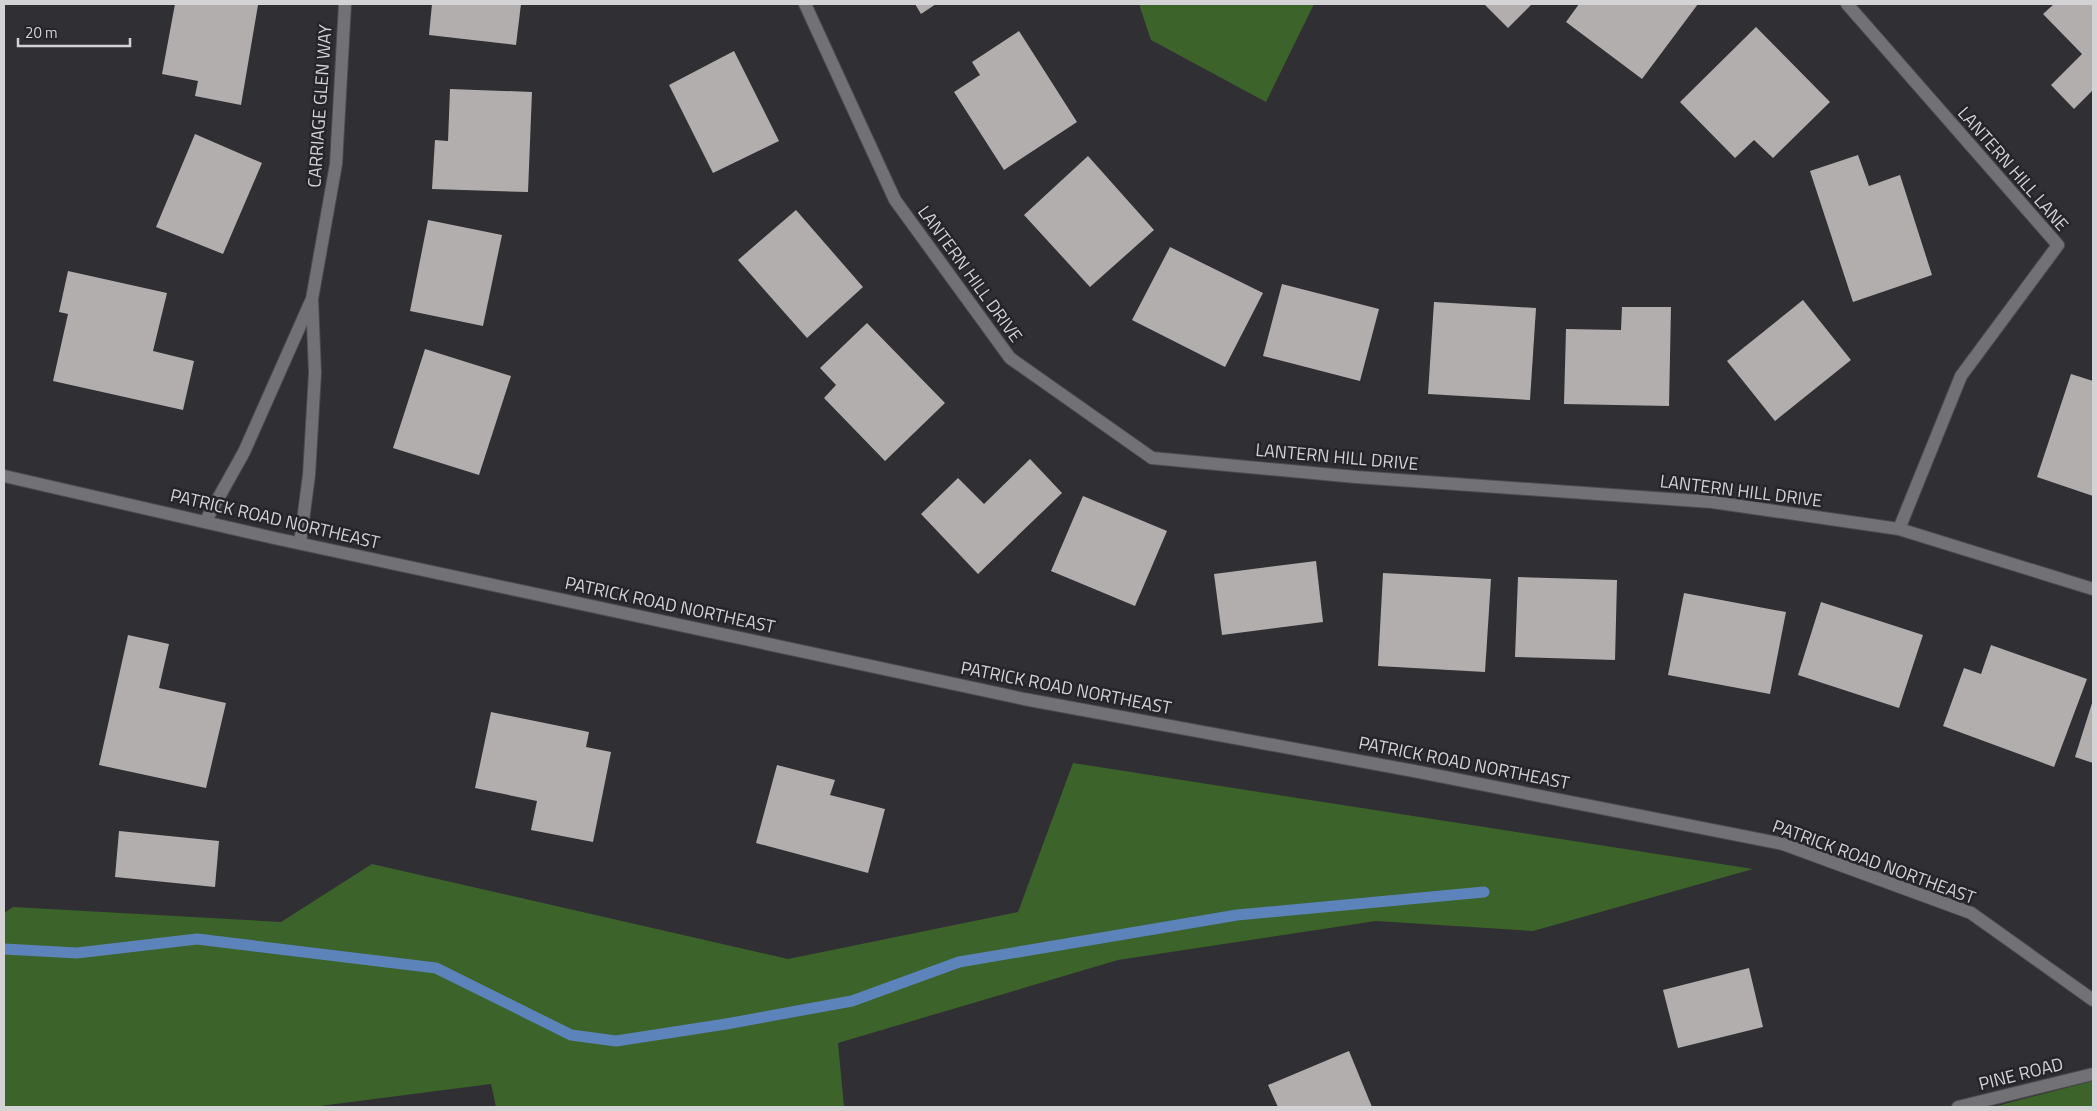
<svg xmlns="http://www.w3.org/2000/svg" width="2097" height="1111" font-family="'Titillium Web',sans-serif">
<style>
.forest{fill:#3c6329}
.lines{fill:none;stroke-linecap:round;stroke-linejoin:round}
.stream{stroke:#5d83bb;stroke-width:11}
.building{fill:#b3aeae}
.street-casing{stroke:#4c4b4f;stroke-width:14}
.secondary-casing{stroke:#4c4b4f;stroke-width:14}
.street{stroke:#727175;stroke-width:12}
.secondary{stroke:#727175;stroke-width:12}
.labels{text-anchor:middle;stroke-width:5;stroke-linejoin:round;paint-order:stroke}
.street-label{font-size:18px;fill:#d3d2d5;stroke:#262529}
</style>
<rect width="100%" height="100%" fill="#302f33"/>
<g class="forest">
<polygon points="1139,4 1314,4 1266,102 1151,40"/>
<polygon points="1073,763 1753,869 1533,931 1376,921 1118,960 838,1043 844,1107 496,1107 491,1084 312,1107 4,1107 4,913 13,907 281,922 372,864 788,959 1018,912"/>
<polygon points="2093,1081 2093,1107 1993,1107"/>
</g>
<g class="lines">
<polyline class="stream" points="4,949 77,953 197,939 436,968 571,1035 616,1041 726,1024 852,1001 959,962 1237,915 1484,892"/>
</g>
<g class="building">
<polygon points="175,4 258,5 241,105 195,96 198,81 162,74"/>
<polygon points="432,4 521,4 516,45 429,35"/>
<polygon points="915,4 936,4 921,14"/>
<polygon points="1484,4 1532,4 1508,28"/>
<polygon points="1579,4 1698,4 1642,79 1566,22"/>
<polygon points="2054,4 2093,4 2093,90 2074,109 2051,85 2082,54 2043,14"/>
<polygon points="1756,27 1830,102 1773,158 1754,140 1735,158 1680,102"/>
<polygon points="1019,31 1077,122 1004,170 954,92 980,75 972,62"/>
<polygon points="734,51 779,141 713,173 669,85"/>
<polygon points="450,89 532,92 528,192 432,189 435,140 448,141"/>
<polygon points="195,134 262,163 223,254 156,227"/>
<polygon points="1858,155 1869,186 1900,175 1932,275 1853,302 1810,171"/>
<polygon points="1088,156 1154,230 1090,287 1024,215"/>
<polygon points="796,210 863,287 807,338 738,260"/>
<polygon points="428,220 502,235 483,326 410,311"/>
<polygon points="1170,247 1263,293 1225,367 1132,320"/>
<polygon points="68,271 167,293 153,351 194,361 183,410 53,381 68,314 59,312"/>
<polygon points="1282,284 1379,309 1360,381 1263,356"/>
<polygon points="1803,300 1851,360 1775,421 1727,361"/>
<polygon points="1434,302 1536,308 1530,400 1428,394"/>
<polygon points="1622,307 1671,307 1669,406 1564,404 1566,329 1621,330"/>
<polygon points="867,323 945,403 885,461 824,398 836,385 820,368"/>
<polygon points="425,349 511,376 479,475 393,448"/>
<polygon points="2071,374 2093,381 2093,496 2037,477"/>
<polygon points="1030,459 1062,493 978,574 921,514 958,478 984,504"/>
<polygon points="1083,496 1167,531 1135,606 1051,571"/>
<polygon points="1316,561 1323,622 1222,635 1214,574"/>
<polygon points="1383,573 1491,579 1485,672 1378,666"/>
<polygon points="1518,577 1617,580 1615,660 1515,657"/>
<polygon points="1684,593 1786,612 1770,694 1668,675"/>
<polygon points="1821,602 1923,635 1899,708 1798,675"/>
<polygon points="128,635 169,644 159,688 226,703 206,788 99,765"/>
<polygon points="1991,645 2087,679 2054,767 1943,726 1964,668 1981,674"/>
<polygon points="2093,700 2093,763 2075,757"/>
<polygon points="491,712 589,732 586,747 611,752 593,842 531,830 537,801 475,788"/>
<polygon points="777,765 835,780 830,795 885,809 868,873 756,843"/>
<polygon points="119,831 219,841 215,887 115,877"/>
<polygon points="1749,968 1763,1027 1678,1048 1663,990"/>
<polygon points="1349,1051 1372,1107 1278,1107 1268,1085"/>
</g>
<g class="lines">
<g class="street-casing">
<g id="street">
<polyline points="805,4 895,200 1010,358 1152,458 1356,477 1712,502 1899,529 2093,589"/>
<polyline points="1847,4 2058,245 1961,376 1899,529"/>
<polyline points="205,522 244,452 311,301"/>
<polyline points="300,543 309,475 315,373 312,299 336,164 345,4"/>
</g>
</g>
<g class="secondary-casing">
<g id="secondary">
<polyline points="4,476 274,538 1024,699 1414,771 1783,844 1971,913 2093,1000"/>
<polyline points="1958,1107 2093,1074"/>
</g>
</g>
<use href="#street" class="street"/>
<use href="#secondary" class="secondary"/>
</g>
<g class="labels">
<g class="street-label">
<text transform="translate(320 106) rotate(-86)" y="6">CARRIAGE GLEN WAY</text>
<text transform="translate(2013 169) rotate(49)" y="6">LANTERN HILL LANE</text>
<text transform="translate(970 274) rotate(54)" y="6">LANTERN HILL DRIVE</text>
<text transform="translate(1337 457) rotate(5)" y="6">LANTERN HILL DRIVE</text>
<text transform="translate(1741 491) rotate(7)" y="6">LANTERN HILL DRIVE</text>
<text transform="translate(275 519) rotate(13)" y="6">PATRICK ROAD NORTHEAST</text>
<text transform="translate(670 605) rotate(12)" y="6">PATRICK ROAD NORTHEAST</text>
<text transform="translate(1066 688) rotate(11)" y="6">PATRICK ROAD NORTHEAST</text>
<text transform="translate(1464 763) rotate(11)" y="6">PATRICK ROAD NORTHEAST</text>
<text transform="translate(1874 862) rotate(20)" y="6">PATRICK ROAD NORTHEAST</text>
<text transform="translate(2021 1074) rotate(-14)" y="6">PINE ROAD</text>
</g>
</g>
<rect width="2097" height="1111" fill="none" stroke="#d3d2d5" stroke-width="10"/>
<path d="M18 38v8h112v-8" fill="none" stroke="#d3d2d5" stroke-width="2.5"/>
<text x="25" y="38" font-size="15" fill="#d3d2d5" stroke="#262529" stroke-width="4" paint-order="stroke">20 m</text>
</svg>
